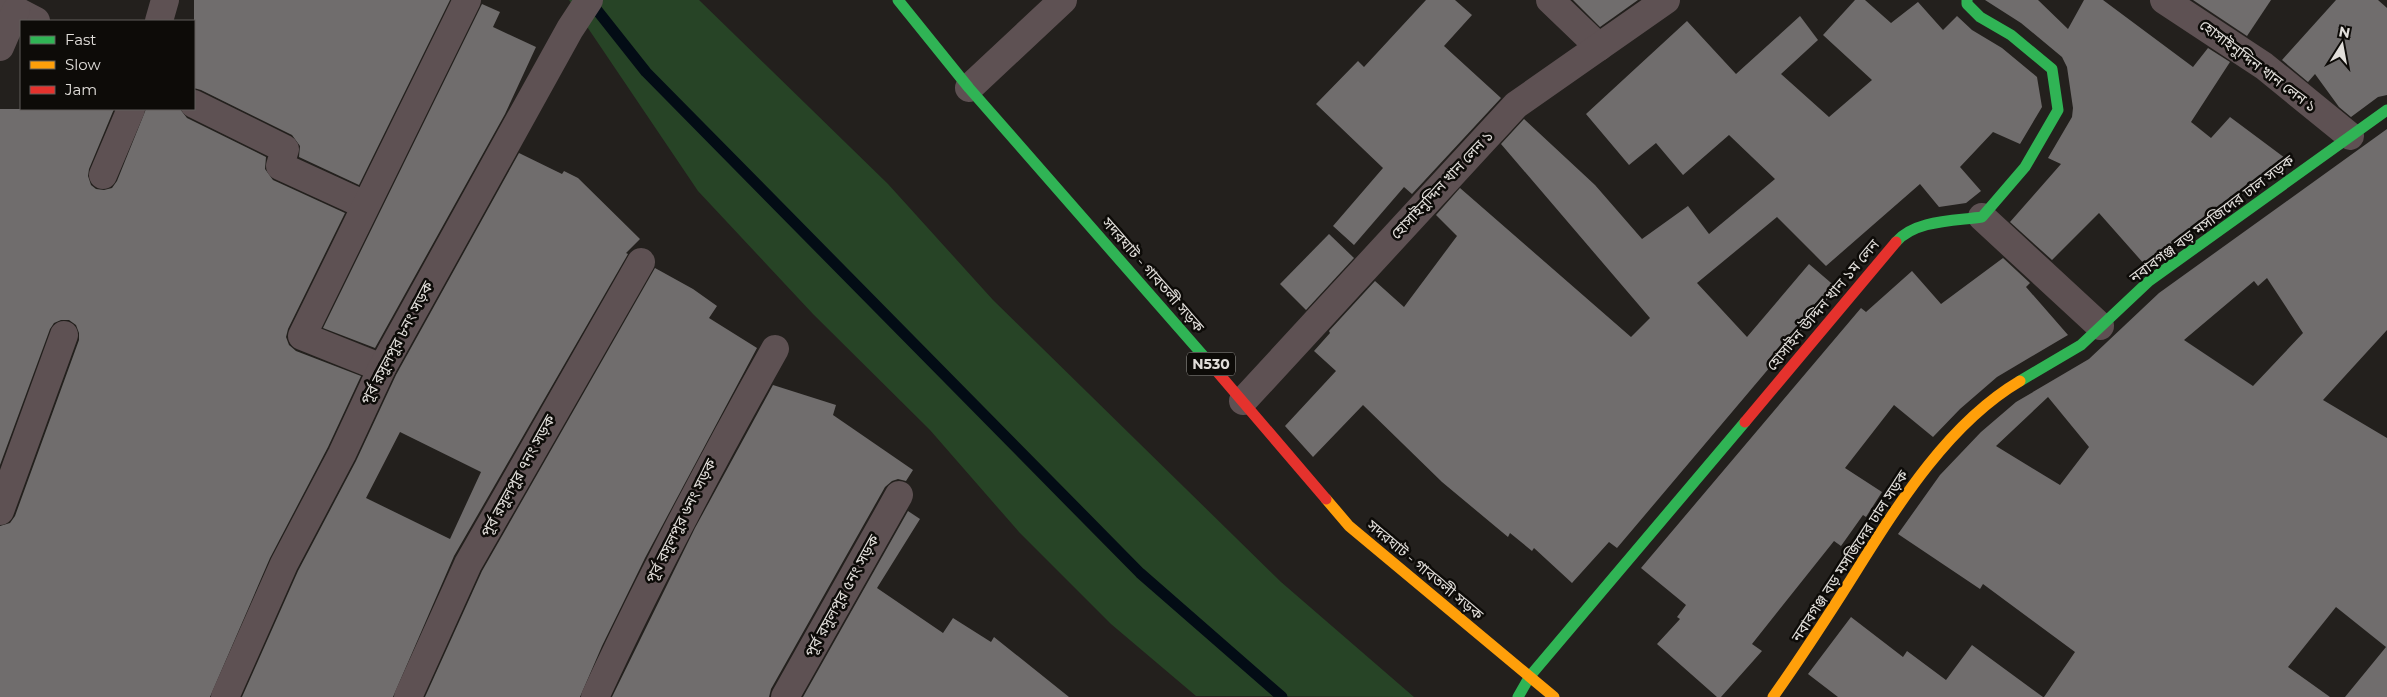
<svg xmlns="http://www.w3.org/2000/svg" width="2387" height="697" font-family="Montserrat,'Noto Sans Bengali',sans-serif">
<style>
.green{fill:#274426}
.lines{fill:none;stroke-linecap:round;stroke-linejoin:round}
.stream{stroke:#030c15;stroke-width:11}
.building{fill:#706d6d;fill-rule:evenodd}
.street{stroke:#5e5153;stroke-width:28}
.fast{stroke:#30b455;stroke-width:11}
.slow{stroke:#ff9f0a;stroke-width:11}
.jam{stroke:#e5322d;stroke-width:11}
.labels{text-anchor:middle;stroke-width:5;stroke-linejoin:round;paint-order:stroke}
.shield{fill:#0d0b08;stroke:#a19f9b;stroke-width:1}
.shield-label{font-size:14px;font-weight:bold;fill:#e1deda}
.street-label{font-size:15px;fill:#e1deda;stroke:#0d0b08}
</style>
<rect width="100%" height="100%" fill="#23201d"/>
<polygon class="green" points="569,0 699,0 888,184 993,300 1281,582 1414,697 1196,696 1111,624 1019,532 930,430 813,314 698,191"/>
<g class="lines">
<polyline class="stream" points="589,0 646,72 1140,573 1282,697"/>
</g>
<g class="building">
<polygon points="194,0 450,0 359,185 299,157 300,146 292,135 201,90 194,88"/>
<polygon points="1426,0 1455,0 1472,15 1444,46 1501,98 1412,194 1404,187 1354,245 1333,226 1383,168 1316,104 1358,61 1364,67"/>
<polygon points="1573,0 1638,0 1600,27"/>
<polygon points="1855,0 1865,0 1891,23 1918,2 1943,30 1957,16 1972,30 2002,48 2037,77 2042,107 2020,144 1993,132 1960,167 1981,191 1966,203 1939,207 1920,184 1826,266 1777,217 1697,283 1747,337 1809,264 1837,288 1617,548 1609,542 1572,583 1534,548 1532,551 1510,533 1508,537 1442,482 1363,405 1313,457 1285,426 1336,371 1314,351 1330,333 1329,331 1375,281 1404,307 1457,236 1436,215 1460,188 1631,337 1650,318 1501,144 1524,119 1595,185 1642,239 1688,206 1709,234 1775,179 1729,135 1683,175 1656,143 1629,165 1586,114 1687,21 1736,74 1800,16 1818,40 1781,74 1829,117 1872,80 1823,35"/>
<polygon points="1985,0 2038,0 2068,29 2084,0 2103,0 2193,67 2208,48 2230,62 2191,122 2211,138 2230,117 2289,161 2145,265 2099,213 2052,260 2010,222 2061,164 2048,158 2072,117 2073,108 2067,67 2062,57 2021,23"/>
<polygon points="2193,0 2271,0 2247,36"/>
<polygon points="2336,0 2378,0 2387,8 2387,95 2378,97 2351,117 2339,107 2315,74 2308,82 2282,60"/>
<polygon points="482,4 500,12 493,27 536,47 505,114 375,348 323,328"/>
<polygon points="0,109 114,109 89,169 88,176 91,185 96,189 104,190 112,188 117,181 146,109 180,109 187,118 266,157 265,169 273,180 345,213 288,329 286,337 289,345 296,351 361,376 328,447 270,558 210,697 0,697 0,526 10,523 15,516 79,340 79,333 76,325 69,320 61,320 54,323 50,329 0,465"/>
<path d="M 2387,129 L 2387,330 L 2323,400 L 2387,438 L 2387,697 L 2345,697 L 2386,647 L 2336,607 L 2288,667 L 2330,697 L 2044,697 L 2075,652 L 1983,584 L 1980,589 L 1898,534 L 1940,475 L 1981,432 L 2016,402 L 2089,359 L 2159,293 ZM 2267,278 L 2303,333 L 2253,386 L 2184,340 L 2254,281 L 2258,286 ZM 2048,397 L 2089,447 L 2060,485 L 1996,446 Z"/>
<path d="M 519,153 L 562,174 L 564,171 L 578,178 L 640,239 L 626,253 L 628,254 L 454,556 L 393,697 L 242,697 L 298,571 L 356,461 L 396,375 ZM 400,432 L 481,472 L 450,539 L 366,498 Z"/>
<polygon points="1329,234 1354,258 1306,310 1280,284"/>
<polygon points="2003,258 2030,283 2026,287 2068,335 1997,377 1960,409 1933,437 1894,405 1845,468 1882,492 1866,517 1863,515 1841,546 1834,541 1752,644 1762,651 1721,697 1717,697 1657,644 1680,619 1677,617 1686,605 1641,568 1861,308 1866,312 1912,271 1941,304"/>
<polygon points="655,268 693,289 717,306 709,318 757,348 645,558 602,646 580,697 425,697 482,571"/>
<polygon points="773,385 836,405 833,415 913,470 906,481 898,479 892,481 885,487 771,689 769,697 612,697 695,528"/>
<polygon points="908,511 920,519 877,588 943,633 953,618 991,642 994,637 1069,697 803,697"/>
<polygon points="1851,617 1903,657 1907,651 1946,680 1972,645 2043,697 1838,697 1808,674"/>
</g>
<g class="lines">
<g class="street">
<polyline points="1550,0 1599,47"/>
<polyline points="2164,0 2264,66 2350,136"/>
<polyline points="0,2 36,21"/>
<polyline points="159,21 165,0"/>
<polyline points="0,47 16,10"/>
<polyline points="969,88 1063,0"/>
<polyline points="194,104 285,149 280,166 365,205"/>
<polyline points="103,175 131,109"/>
<polyline points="1982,217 2100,326"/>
<polyline points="382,368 302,336 467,0"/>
<polyline points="1243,401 1516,105 1666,0"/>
<polyline points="0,511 64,335"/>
<polyline points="225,697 284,564 342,454 382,368 570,29 589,0"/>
<polyline points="408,697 468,564 641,262"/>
<path d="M 595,697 C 650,578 711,463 775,349"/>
<polyline points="785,697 899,495"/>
</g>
<g class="fast">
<polyline points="898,0 969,88 1208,361"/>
<path d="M 1896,242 C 1915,220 1954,221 1982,217 L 2025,167 L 2058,110 L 2052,69 L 2011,35 L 1980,17 L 1967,4 L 1967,0"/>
<polyline points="2020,381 2081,345 2149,281 2387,110"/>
<polyline points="1518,697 1530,676 1745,422"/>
</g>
<g class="slow">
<polyline points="1326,499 1349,526 1554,697"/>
<path d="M 1773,697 C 1797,663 1820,628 1843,592 C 1890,518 1942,427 2020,381"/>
</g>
<g class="jam">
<polyline points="1208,361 1326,499"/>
<polyline points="1745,422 1896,242"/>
</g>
</g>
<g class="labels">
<rect class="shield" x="1187" y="352.5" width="48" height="23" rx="4"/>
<g class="shield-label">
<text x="1211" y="369">N530</text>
</g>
<g class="street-label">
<text transform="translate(2258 66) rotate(37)" y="5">হোসাইনুদ্দিন খান লেন ১</text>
<text transform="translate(1442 185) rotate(-47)" y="5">হোসাইনুদ্দিন খান লেন ১</text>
<text transform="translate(2212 219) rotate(-37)" y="5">নবাবগঞ্জ বড় মসজিদের ঢাল সড়ক</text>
<text transform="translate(1153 275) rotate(49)" y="5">সদরঘাট - গাবতলী সড়ক</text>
<text transform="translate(1823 305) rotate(-50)" y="5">হোসাইন উদ্দিন খান ১ম লেন</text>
<text transform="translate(397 343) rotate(-62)" y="5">পূর্ব রসুলপুর ৮নং সড়ক</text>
<text transform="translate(518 476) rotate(-61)" y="5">পূর্ব রসুলপুর ৭নং সড়ক</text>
<text transform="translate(681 521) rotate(-63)" y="5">পূর্ব রসুলপুর ৬নং সড়ক</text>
<text transform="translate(1850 556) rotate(-57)" y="5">নবাবগঞ্জ বড় মসজিদের ঢাল সড়ক</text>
<text transform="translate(1425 570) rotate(40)" y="5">সদরঘাট - গাবতলী সড়ক</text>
<text transform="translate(842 596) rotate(-61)" y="5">পূর্ব রসুলপুর ৫নং সড়ক</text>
</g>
</g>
<rect x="20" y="20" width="175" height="90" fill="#0d0b08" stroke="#625f5c"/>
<rect x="30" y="36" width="25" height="8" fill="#30b455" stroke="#625f5c"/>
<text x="65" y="45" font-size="15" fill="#e1deda">Fast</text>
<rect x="30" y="61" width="25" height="8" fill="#ff9f0a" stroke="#625f5c"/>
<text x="65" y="70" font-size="15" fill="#e1deda">Slow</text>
<rect x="30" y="86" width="25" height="8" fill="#e5322d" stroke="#625f5c"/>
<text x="65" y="95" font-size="15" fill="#e1deda">Jam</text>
<g transform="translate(2342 45) rotate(11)" stroke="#0d0b08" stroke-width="4" paint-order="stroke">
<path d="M0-4L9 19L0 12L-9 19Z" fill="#e1deda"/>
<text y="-8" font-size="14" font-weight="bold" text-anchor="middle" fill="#e1deda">N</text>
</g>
</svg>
